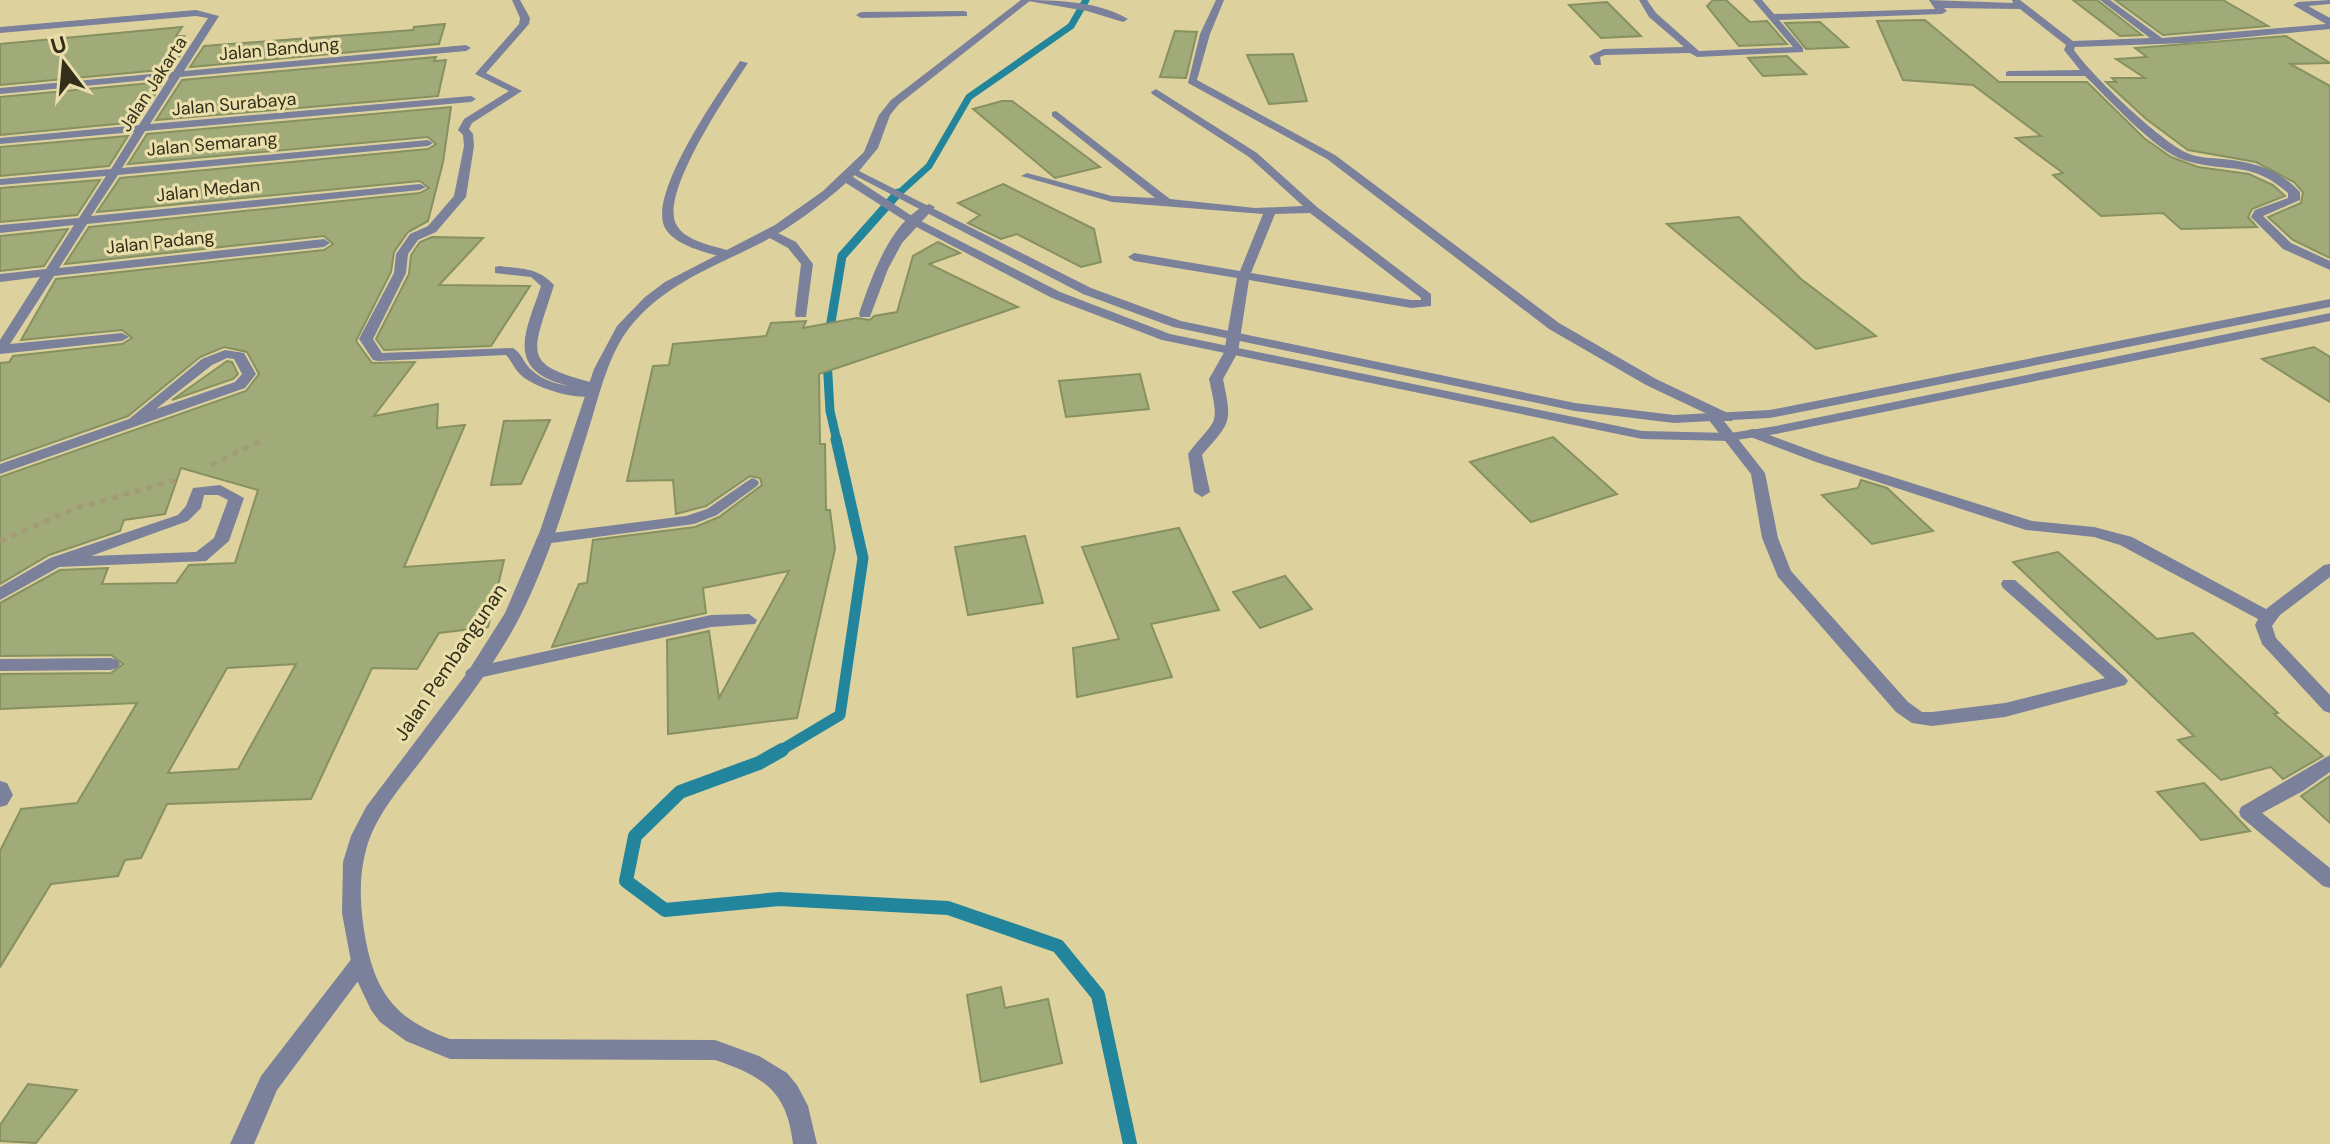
<svg xmlns="http://www.w3.org/2000/svg" width="2330" height="1144" font-family="'DM Sans',sans-serif">
<style>
.lines{fill:none;stroke-linecap:round;stroke-linejoin:round}
.stream-far3{stroke:#22859c;stroke-width:7}
.stream-far2{stroke:#22859c;stroke-width:9}
.stream-far1{stroke:#22859c;stroke-width:11}
.stream{stroke:#22859c;stroke-width:14}
.building{fill:#a1ab7a;stroke:#879160;stroke-width:2;fill-rule:evenodd}
.path{stroke:#a39b71;stroke-width:5;stroke-dasharray:6 6;stroke-linecap:butt}
.service{fill:#7b809b;fill-rule:evenodd}
.minor{fill:#7b809b;fill-rule:evenodd}
.tertiary{fill:#7b809b;fill-rule:evenodd}
.labels{text-anchor:middle;stroke-width:6;stroke-linejoin:round;paint-order:stroke}
.far-street-label{font-size:18px;fill:#322e19;stroke:#eadfab}
.street-label{font-size:20px;fill:#322e19;stroke:#eadfab}
</style>
<rect width="100%" height="100%" fill="#ddd29e"/>
<g class="lines">
<polyline class="stream-far3" points="897,195 929,166 969,97 1071,26 1086,0"/>
<g class="stream-far2">
<polyline points="829,334 842,256 898,193"/>
<polyline points="827,359 830,411 837,441"/>
</g>
<polyline class="stream-far1" points="778,752 840,715 863,558 836,439"/>
<polyline class="stream" points="782,750 759,763 680,792 635,836 626,881 665,910 779,899 948,908 1058,946 1098,995 1130,1144"/>
</g>
<g class="building">
<polygon points="1713,0 1726,0 1750,22 1767,21 1787,44 1739,46 1707,6"/>
<polygon points="2073,0 2097,0 2142,35 2120,36"/>
<polygon points="2115,0 2223,0 2268,26 2163,35"/>
<polygon points="1607,2 1641,36 1601,38 1569,5"/>
<polygon points="1925,20 1999,82 2087,82 2144,138 2171,157 2198,167 2249,174 2273,185 2285,196 2252,209 2248,217 2257,227 2181,229 2163,213 2101,216 2053,175 2063,173 2016,138 2041,136 1973,85 1903,80 1877,21"/>
<polygon points="1820,22 1848,47 1806,49 1785,23"/>
<polygon points="445,24 439,44 190,67 204,46 413,30 414,27"/>
<polygon points="182,27 176,36 184,36 175,48 185,47 171,69 0,85 0,44"/>
<polygon points="1175,31 1197,32 1186,78 1160,77"/>
<polygon points="2286,36 2330,63 2290,64 2330,86 2330,258 2293,240 2268,217 2301,203 2303,192 2294,182 2256,162 2188,150 2146,119 2106,82 2116,82 2112,78 2145,78 2116,59 2147,57 2135,48"/>
<polygon points="1293,54 1307,101 1269,104 1247,55"/>
<polygon points="1787,56 1806,74 1763,76 1748,58"/>
<polygon points="436,57 434,61 446,60 438,96 156,120 182,80"/>
<polygon points="163,82 137,122 0,135 0,97"/>
<polygon points="1002,101 1012,101 1100,167 1055,178 973,109"/>
<path d="M 451,107 L 443,162 L 428,221 L 408,232 L 394,252 L 391,272 L 356,341 L 372,363 L 415,362 L 374,416 L 438,404 L 437,428 L 465,425 L 404,567 L 504,560 L 488,627 L 439,633 L 417,669 L 372,668 L 311,799 L 167,804 L 141,858 L 125,860 L 118,876 L 51,884 L 0,967 L 0,851 L 21,809 L 77,803 L 137,703 L 0,709 L 0,674 L 111,673 L 123,664 L 111,655 L 0,656 L 0,603 L 60,570 L 108,568 L 102,584 L 176,583 L 189,565 L 235,563 L 258,490 L 181,468 L 165,514 L 124,520 L 120,531 L 49,555 L 0,584 L 0,477 L 246,391 L 259,374 L 247,352 L 224,347 L 200,357 L 128,416 L 0,461 L 0,363 L 9,362 L 13,356 L 122,344 L 132,338 L 122,330 L 21,340 L 56,279 L 324,250 L 333,244 L 324,236 L 65,264 L 89,227 L 420,193 L 429,188 L 420,181 L 97,212 L 120,178 L 428,149 L 436,144 L 428,137 L 128,164 L 147,134 ZM 296,664 L 238,769 L 168,773 L 227,668 Z"/>
<polygon points="128,136 109,166 0,176 0,147"/>
<polygon points="100,180 77,215 0,222 0,188"/>
<polygon points="1003,184 1094,229 1101,262 1081,267 1017,234 1001,239 968,223 980,215 958,203"/>
<polygon points="1739,217 1801,279 1876,336 1816,349 1667,224"/>
<polygon points="68,229 44,266 0,271 0,236"/>
<polygon points="432,237 483,238 439,285 530,286 491,346 384,350 376,339 409,274 411,255 420,242"/>
<polygon points="938,242 960,253 929,264 1018,307 819,374 820,444 825,444 826,510 830,510 835,549 797,718 668,734 667,640 709,631 719,698 789,571 703,588 706,613 552,647 579,584 587,583 593,540 695,527 719,517 762,485 760,478 750,476 706,506 676,514 673,480 627,481 653,366 669,365 673,344 766,336 771,323 806,321 803,328 857,318 870,320 874,316 897,312 913,256"/>
<polygon points="2314,347 2330,357 2330,402 2262,359"/>
<polygon points="227,361 232,362 238,374 233,379 172,400"/>
<polygon points="1140,374 1149,409 1066,417 1059,381"/>
<polygon points="550,420 521,484 491,485 504,421"/>
<polygon points="1553,437 1617,494 1531,522 1470,462"/>
<polygon points="1861,480 1887,488 1933,531 1872,544 1822,495 1858,488"/>
<polygon points="1179,528 1219,610 1151,624 1172,677 1077,697 1073,648 1119,639 1082,547"/>
<polygon points="1025,536 1043,603 968,615 955,547"/>
<polygon points="2058,552 2157,639 2193,633 2278,713 2274,714 2323,756 2283,779 2271,767 2221,780 2178,740 2194,736 2013,562"/>
<polygon points="1285,576 1312,609 1260,628 1233,592"/>
<polygon points="2330,776 2330,823 2301,796"/>
<polygon points="2204,783 2250,831 2201,840 2157,792"/>
<polygon points="1001,987 1005,1008 1048,999 1062,1063 981,1082 967,995"/>
<polygon points="28,1084 77,1090 36,1143 0,1141 0,1125"/>
</g>
<g class="lines">
<g class="path">
<polyline points="211,465 260,441"/>
<polyline points="0,541 76,508 176,480"/>
</g>
<g class="service">
<path d="M 1022,0 C 1055,0 1098,1 1128,19 L 1123,22 L 1087,11 Z"/>
<polygon points="964,11 967,12 967,16 861,18 856,15 861,12"/>
<path d="M 929,204 L 935,207 L 902,243 L 888,269 L 871,314 L 870,317 L 860,317 L 859,314 C 871,278 891,219 929,204 Z"/>
<polygon points="770,229 796,242 813,264 806,317 796,317 795,314 801,264 788,248 766,236 766,230"/>
<path d="M 499,266 C 522,269 537,267 554,285 C 532,356 519,365 599,384 L 601,387 L 599,390 C 586,392 568,386 555,382 C 505,364 529,324 541,286 L 531,277 L 495,273 L 495,267 Z"/>
<path d="M 1231,348 L 1238,352 L 1223,379 C 1232,423 1232,421 1202,455 L 1210,492 L 1202,497 L 1194,492 L 1188,454 C 1217,416 1220,429 1209,379 L 1226,349 Z"/>
<polygon points="1715,415 1720,416 1765,473 1778,538 1791,571 1908,702 1922,712 1932,712 2005,703 2105,678 2003,588 2001,584 2003,580 2015,580 2125,677 2128,681 2125,685 2005,717 1932,726 1912,723 1896,712 1778,577 1762,538 1751,474 1708,419"/>
<polygon points="752,478 757,480 759,483 757,486 717,515 694,524 544,544 536,539 544,534 686,516 707,509"/>
<polygon points="749,614 757,620 755,624 711,627 474,679 468,677 465,673 468,669 474,667 711,615"/>
<polygon points="360,954 367,957 370,963 367,969 277,1090 254,1144 230,1144 261,1076 353,957"/>
</g>
<g class="minor">
<path d="M 512,0 L 520,0 L 530,18 L 529,24 L 486,73 L 522,91 L 472,123 L 469,129 L 473,134 L 474,146 L 466,197 L 436,232 L 418,240 L 408,254 L 406,273 L 373,339 L 382,353 L 513,348 C 523,354 524,365 534,372 C 552,387 576,386 597,390 L 599,393 C 585,404 534,388 521,375 C 514,369 512,361 506,355 L 378,361 L 373,360 L 359,339 L 394,273 L 396,254 L 410,234 L 428,226 L 454,196 L 464,146 L 463,135 L 458,130 L 464,119 L 509,91 L 475,74 L 519,24 L 520,18 Z"/>
<polygon points="1216,0 1224,0 1210,34 1197,80 1335,155 1559,323 1656,379 1732,415 1734,418 1732,421 1722,421 1646,385 1549,329 1327,159 1188,83 1200,34"/>
<path d="M 1639,0 L 1647,0 L 1656,13 L 1699,51 L 1793,47 L 1753,0 L 1762,0 L 1774,14 L 1935,9 L 1929,0 L 2013,3 L 2012,0 L 2020,0 L 2073,41 L 2150,38 L 2100,0 L 2110,0 L 2162,38 L 2326,24 L 2293,5 L 2298,2 L 2330,0 L 2330,4 L 2308,6 L 2330,18 L 2330,29 L 2186,43 L 2075,47 L 2074,50 C 2092,76 2159,140 2187,153 C 2198,158 2211,158 2223,159 C 2253,162 2279,169 2300,192 L 2300,200 L 2263,216 L 2291,243 L 2330,261 L 2330,270 L 2283,249 L 2251,217 L 2255,210 L 2288,198 L 2288,193 C 2250,159 2227,174 2184,160 C 2155,151 2108,98 2085,76 L 2006,76 L 2006,72 L 2009,71 L 2080,70 L 2064,50 L 2066,45 L 2020,9 L 1944,8 L 1947,11 L 1942,14 L 1779,20 L 1803,48 L 1803,52 L 1697,57 L 1690,53 L 1605,55 L 1600,57 L 1601,65 L 1595,65 L 1589,56 L 1604,49 L 1684,47 L 1649,17 Z"/>
<polygon points="196,10 219,16 184,71 466,45 471,48 466,51 180,77 150,124 471,96 476,99 471,102 145,131 122,168 428,140 433,143 428,146 118,175 91,216 420,184 426,187 420,190 87,224 59,268 324,239 330,243 324,247 54,276 10,344 122,333 129,337 122,341 0,354 0,340 40,277 0,282 0,274 46,269 74,225 0,233 0,225 79,218 106,176 0,185 0,179 111,169 134,132 0,144 0,138 139,125 169,78 0,94 0,88 173,72 208,18 196,16 0,33 0,27"/>
<path d="M 740,61 L 748,63 C 729,92 660,192 676,224 C 684,241 714,246 730,251 L 732,254 L 726,258 C 708,253 675,246 665,228 C 647,194 720,91 740,61 Z"/>
<path d="M 1156,89 L 1257,153 L 1317,207 L 1431,294 L 1431,306 L 1411,308 L 1249,280 L 1238,352 L 1231,356 L 1226,355 L 1224,352 L 1237,278 L 1134,261 L 1128,257 L 1134,253 L 1240,271 L 1263,214 L 1112,202 L 1021,176 L 1027,173 L 1112,196 L 1155,198 L 1052,116 L 1052,112 L 1056,111 L 1170,199 L 1255,208 L 1303,206 L 1249,157 L 1152,94 L 1151,92 ZM 1310,213 L 1421,298 L 1421,300 L 1411,300 L 1251,273 L 1275,214 Z"/>
<path d="M 225,350 L 244,353 L 256,374 L 245,388 L 0,474 L 0,464 L 129,419 L 202,359 ZM 227,358 L 234,359 L 242,374 L 235,382 L 156,409 L 212,365 Z"/>
<polygon points="1753,429 1826,456 2032,521 2094,527 2132,537 2266,609 2324,565 2330,564 2330,577 2280,615 2272,626 2276,638 2330,695 2330,713 2324,711 2262,644 2255,625 2258,619 2120,545 2094,537 2026,530 1816,462 1748,436 1746,433 1748,430"/>
<path d="M 220,485 L 244,498 L 229,541 L 206,561 L 59,567 L 0,600 L 0,587 L 50,558 L 178,515 L 186,506 L 193,488 ZM 204,495 L 218,495 L 228,500 L 214,538 L 196,552 L 91,556 L 188,521 L 201,508 Z"/>
<polygon points="111,658 117,660 120,664 117,668 111,670 0,671 0,659"/>
<polygon points="2330,755 2330,772 2303,791 2262,813 2330,868 2330,888 2323,886 2241,817 2239,812 2241,807"/>
<polygon points="0,781 7,783 13,795 7,805 0,807"/>
</g>
<path class="tertiary" d="M 1021,0 L 1031,0 L 899,104 L 890,115 L 878,148 L 859,171 L 1091,288 L 1181,321 L 1575,403 L 1674,415 L 1770,410 L 2330,299 L 2330,307 L 1770,418 L 1674,423 L 1575,411 L 1173,327 L 1083,294 L 854,175 L 853,177 L 915,218 L 1060,292 L 1170,334 L 1642,431 L 1730,433 L 1776,426 L 2330,313 L 2330,321 L 1776,434 L 1730,441 L 1642,439 L 1162,340 L 1052,298 L 907,222 L 846,183 C 821,205 793,226 763,242 C 718,265 669,282 635,321 C 608,351 600,394 588,431 C 571,485 555,540 532,591 C 506,652 463,705 423,758 C 402,786 375,815 366,850 C 357,882 361,919 368,951 C 380,1001 403,1022 450,1039 L 715,1040 L 759,1056 L 787,1073 L 797,1085 L 808,1106 L 817,1144 L 793,1144 C 787,1091 763,1076 715,1060 L 450,1059 L 406,1041 L 380,1022 L 371,1010 L 353,972 L 342,913 L 343,862 L 351,836 L 366,807 L 467,673 L 505,613 L 540,531 L 594,369 L 617,326 L 645,297 L 665,282 L 775,225 L 823,191 L 864,152 L 879,115 L 891,100 Z"/>
</g>
<g class="labels">
<g class="far-street-label">
<text transform="translate(279 49) rotate(-5)" y="6">Jalan Bandung</text>
<text transform="translate(153 84) rotate(-57)" y="6">Jalan Jakarta</text>
<text transform="translate(234 104) rotate(-5)" y="6">Jalan Surabaya</text>
<text transform="translate(212 144) rotate(-5)" y="6">Jalan Semarang</text>
<text transform="translate(208 190) rotate(-6)" y="6">Jalan Medan</text>
<text transform="translate(160 242) rotate(-6)" y="6">Jalan Padang</text>
</g>
<g class="street-label">
<text transform="translate(450 662) rotate(-56)" y="7">Jalan Pembangunan</text>
</g>
</g>
<g transform="translate(64 64) rotate(344)" stroke="#eadfab" stroke-width="6" paint-order="stroke">
<path d="M0-6L14 30L0 20L-14 30Z" fill="#322e19"/>
<text y="-12" font-size="22" font-weight="bold" text-anchor="middle" fill="#322e19">U</text>
</g>
</svg>
